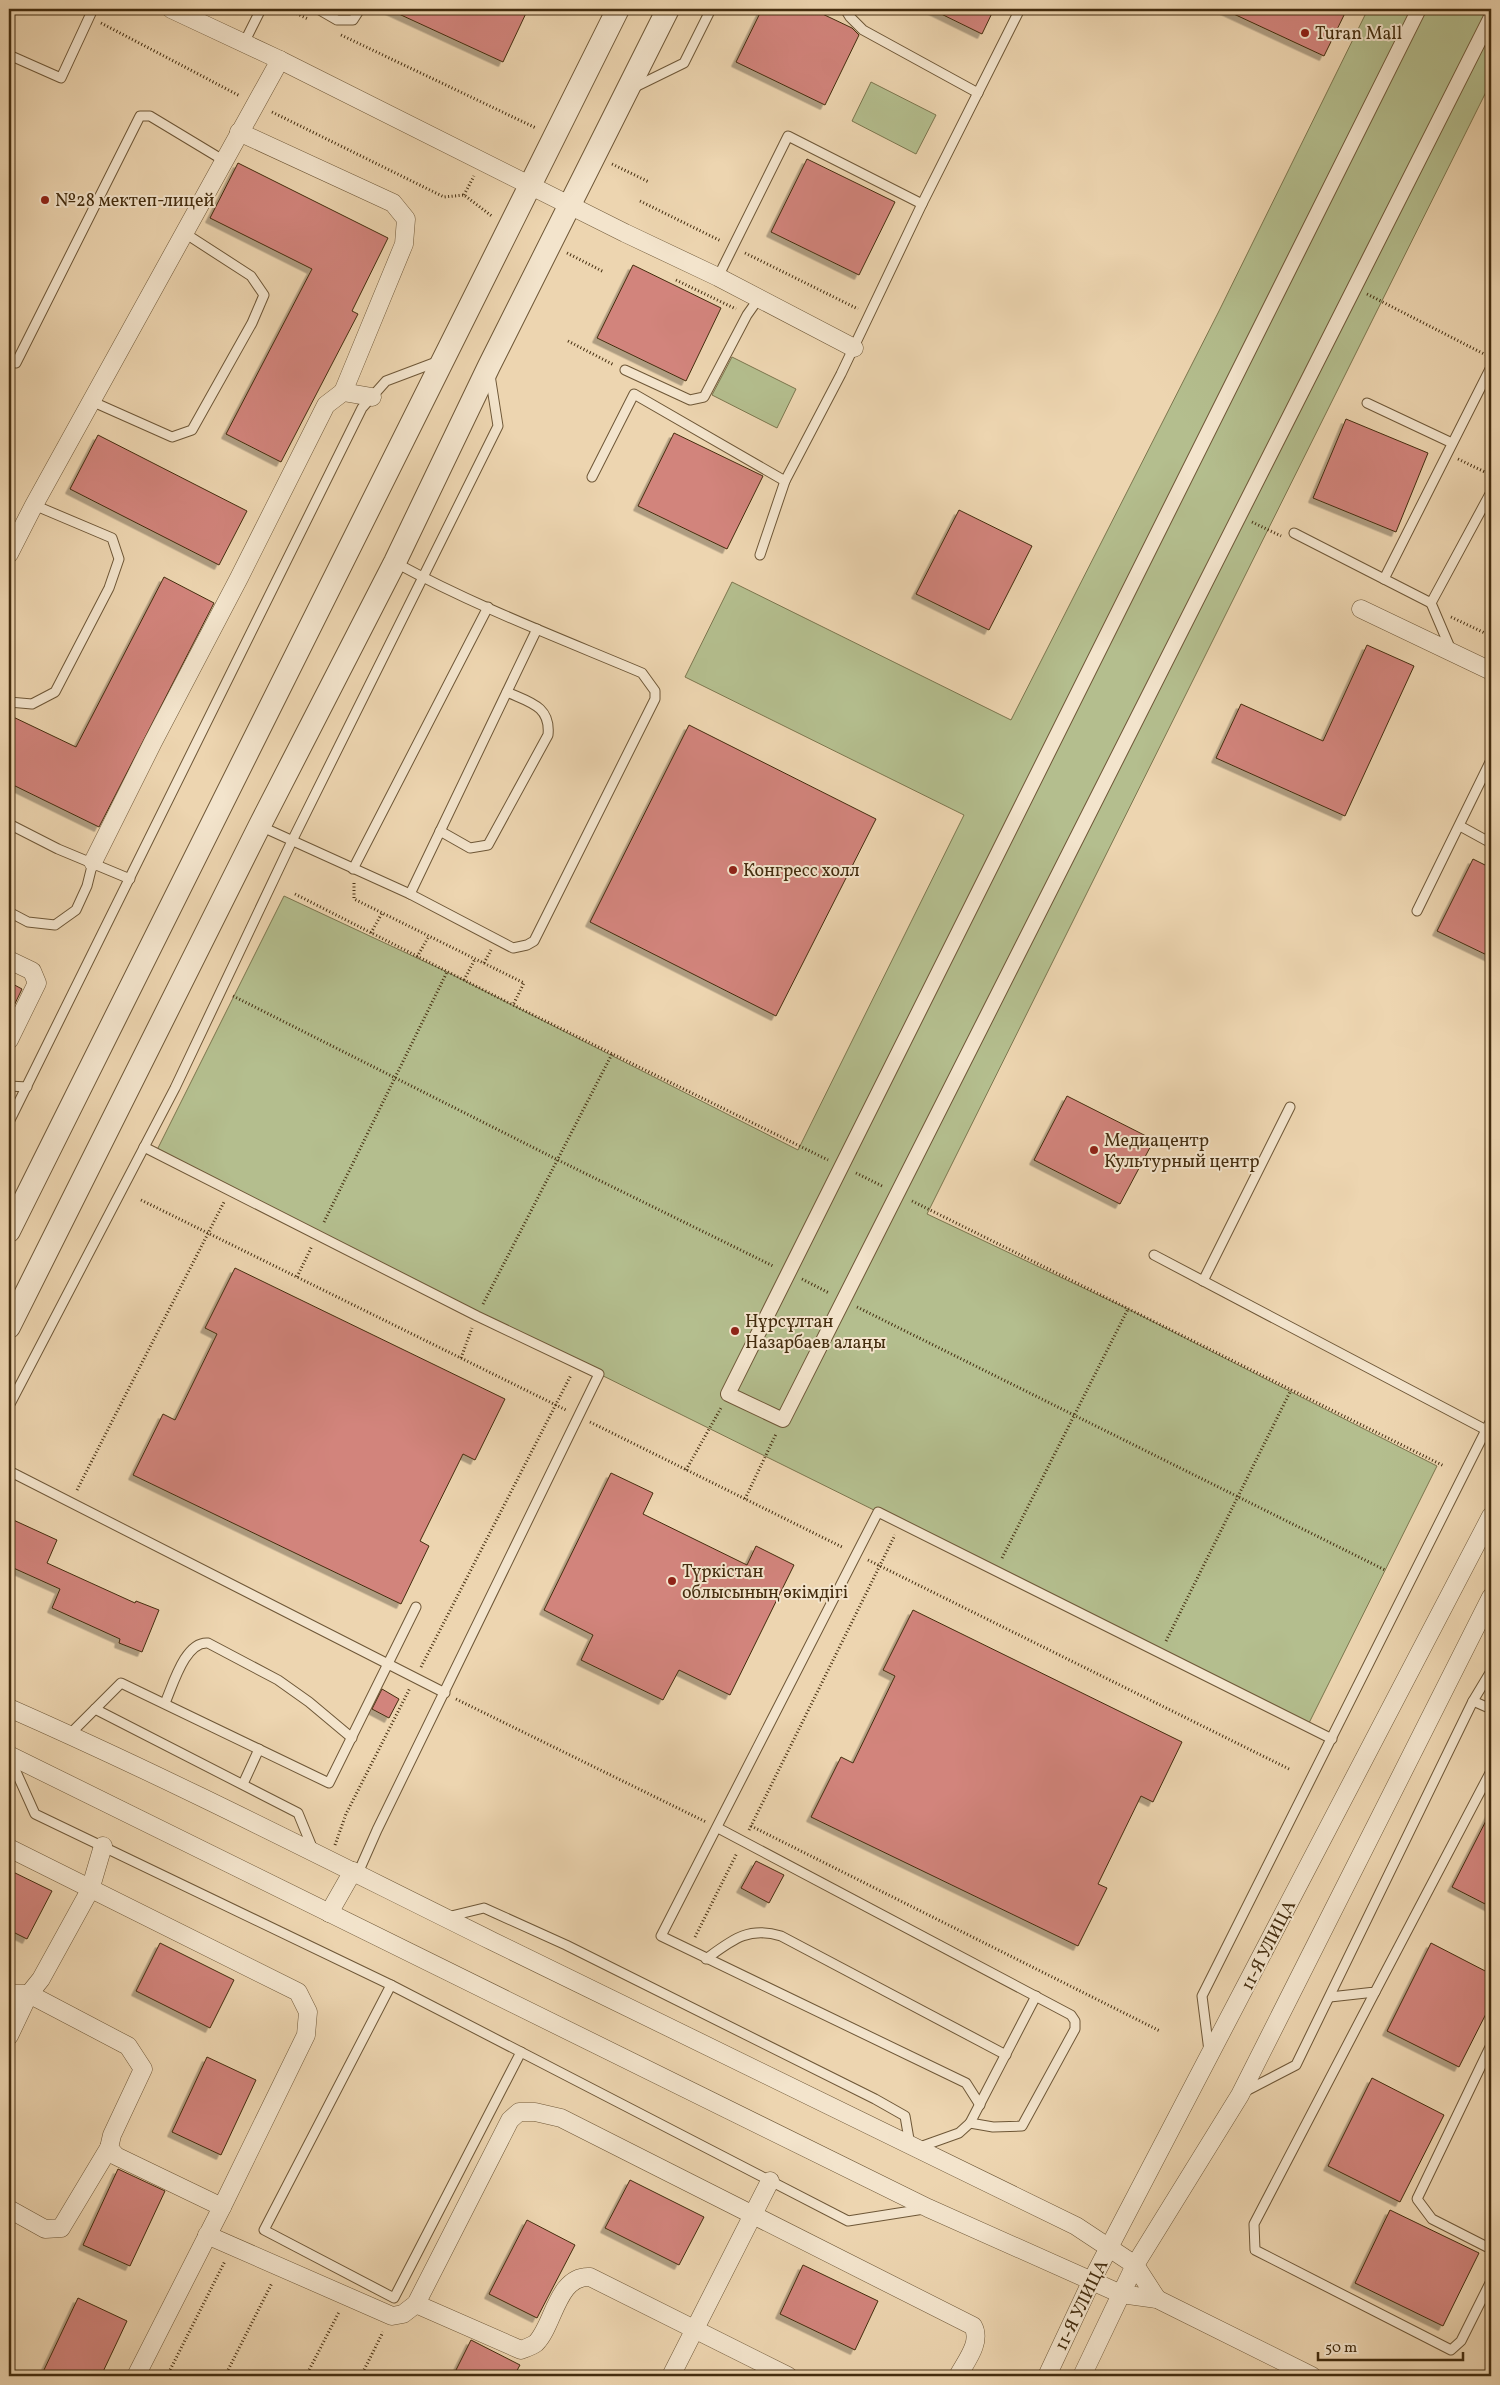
<svg xmlns="http://www.w3.org/2000/svg" width="1500" height="2385" font-family="Vollkorn,serif">
<style>
.green{fill:#b4be8e;stroke:#7c764e}
.building{fill:#d2847b;stroke:#442d0f;filter:url(#shadow)}
.lines{fill:none;stroke-linecap:round;stroke-linejoin:round}
.service-casing{stroke:#6e5737;stroke-width:11}
.pedestrian-casing{stroke:#6e5737;stroke-width:16}
.minor-casing{stroke:#6e5737;stroke-width:19}
.tertiary-casing{stroke:#6e5737;stroke-width:24}
.path{stroke:#442d0f;stroke-width:3;stroke-dasharray:1 2.5;stroke-linecap:butt}
.service{stroke:#f3e4cc;stroke-width:9}
.pedestrian{stroke:#f3e4cc;stroke-width:14}
.minor{stroke:#f3e4cc;stroke-width:18}
.tertiary{stroke:#f3e4cc;stroke-width:22}
.poi-dot{fill:#8f2418;stroke:#f3e4cc;stroke-width:2}
.labels{text-anchor:middle;stroke-width:4;stroke-linejoin:round;paint-order:stroke}
.poi-label{font-size:18px;fill:#442d0f;stroke:#f3e4cc;text-anchor:start}
.street-label{font-size:18px;fill:#442d0f;stroke:#f3e4cc}
</style>
<defs>
<filter id="shadow"><feDropShadow dx="-4.5" dy="4.5" stdDeviation="0" flood-color="#0004"/></filter>
</defs>
<rect width="100%" height="100%" fill="#edd5b0"/>
<filter id="stains"><feTurbulence type="fractalNoise" baseFrequency=".004" numOctaves="4"/><feColorMatrix values="0 0 0 0 .2 0 0 0 0 .09 0 0 0 0 .02 0 0 0 .5 -.17"/></filter>
<radialGradient id="worn" r=".72"><stop offset=".6" stop-color="#630" stop-opacity="0"/><stop offset="1" stop-color="#630" stop-opacity=".3"/></radialGradient>
<g class="green">
<polygon points="1368,9 1491,9 1491,82 927,1214 1128,1309 1437,1466 1308,1725 155,1154 284,896 447,972 798,1150 964,815 685,677 732,582 1011,720 1219,311"/>
<polygon points="871,82 936,115 916,154 852,121"/>
<polygon points="732,357 796,389 777,428 712,395"/>
</g>
<g class="building">
<polygon points="388,9 528,9 503,62"/>
<polygon points="762,9 812,9 852,28 859,35 825,105 736,62"/>
<polygon points="931,9 994,9 982,34"/>
<polygon points="1223,9 1347,9 1324,56"/>
<polygon points="807,159 895,202 859,275 771,232"/>
<polygon points="238,163 388,238 352,311 358,314 281,462 226,434 312,269 210,218"/>
<polygon points="633,265 721,308 686,381 597,338"/>
<polygon points="1346,419 1428,453 1396,532 1313,498"/>
<polygon points="674,433 763,476 727,549 638,506"/>
<polygon points="98,435 247,511 219,565 70,489"/>
<polygon points="959,510 1032,546 989,630 916,594"/>
<polygon points="164,577 214,603 99,827 9,783 9,715 76,747"/>
<polygon points="1367,645 1414,666 1345,816 1216,758 1241,704 1323,741"/>
<polygon points="689,725 876,819 776,1016 590,922"/>
<polygon points="1473,859 1491,868 1491,957 1437,931"/>
<polygon points="9,982 22,989 9,1016"/>
<polygon points="1067,1096 1154,1140 1120,1204 1034,1160"/>
<polygon points="235,1268 505,1399 475,1460 463,1454 420,1541 429,1546 401,1604 133,1475 163,1414 175,1420 217,1334 205,1328"/>
<polygon points="611,1473 653,1493 643,1514 747,1565 756,1546 794,1565 730,1695 679,1670 663,1700 581,1660 593,1635 544,1610"/>
<polygon points="9,1518 57,1540 47,1563 135,1603 136,1601 159,1610 142,1652 119,1643 120,1639 52,1608 60,1589 9,1566"/>
<polygon points="913,1610 1182,1742 1153,1802 1141,1796 1098,1884 1107,1888 1078,1946 811,1817 841,1757 853,1763 895,1676 883,1670"/>
<polygon points="382,1689 399,1699 389,1718 372,1709"/>
<polygon points="1491,1811 1491,1907 1452,1887"/>
<polygon points="756,1861 784,1875 769,1903 741,1888"/>
<polygon points="9,1870 52,1891 27,1939 9,1930"/>
<polygon points="160,1943 234,1980 210,2028 136,1991"/>
<polygon points="1431,1943 1491,1974 1491,2004 1459,2067 1387,2031"/>
<polygon points="207,2057 256,2080 221,2155 172,2132"/>
<polygon points="1372,2078 1444,2115 1400,2202 1328,2166"/>
<polygon points="118,2169 165,2191 130,2266 83,2245"/>
<polygon points="630,2180 704,2217 679,2265 605,2228"/>
<polygon points="1390,2210 1479,2253 1443,2326 1355,2283"/>
<polygon points="527,2220 575,2245 537,2318 489,2294"/>
<polygon points="803,2265 878,2301 855,2350 780,2314"/>
<polygon points="78,2298 127,2321 101,2376 51,2376 43,2372"/>
<polygon points="471,2340 520,2365 514,2376 453,2376"/>
</g>
<g class="lines">
<g class="service-casing">
<g id="service">
<polyline points="318,9 337,20 353,20 360,9"/>
<polyline points="845,9 850,17 863,30 978,93"/>
<polyline points="244,43 261,9"/>
<polyline points="9,55 61,78 93,9"/>
<polyline points="635,87 684,63 711,9"/>
<polyline points="718,277 788,136 922,204"/>
<polyline points="16,363 140,116 150,116 223,160"/>
<polyline points="625,370 690,400 704,397 747,315 759,298"/>
<polyline points="91,401 172,437 192,430 252,323 264,295 251,276 183,232"/>
<polyline points="1367,403 1452,443"/>
<polyline points="592,477 634,394 785,481"/>
<polyline points="1294,533 1384,579"/>
<polyline points="760,555 785,481 841,374 922,204 1020,9"/>
<polyline points="1431,603 1384,579 1491,367"/>
<polyline points="1451,650 1431,603 1491,492"/>
<polyline points="9,702 32,704 55,692 109,588 119,559 112,538 34,505"/>
<polyline points="9,824 58,849 130,879"/>
<path d="M 260,826 L 410,894 L 513,948 L 527,945 L 534,941 L 655,699 L 655,691 L 642,673 C 559,638 475,606 396,563"/>
<polyline points="1460,826 1491,843"/>
<path d="M 440,831 L 470,848 L 488,845 L 548,735 C 551,706 529,702 507,692"/>
<polyline points="353,869 488,607"/>
<polyline points="410,894 537,629"/>
<polyline points="1417,911 1491,760"/>
<polyline points="9,912 28,922 55,925 76,910 87,886 93,862"/>
<polyline points="9,1086 27,1087"/>
<polyline points="9,1122 362,408 386,381 439,361"/>
<polyline points="144,1147 477,1316 599,1374 377,1830 358,1873"/>
<polyline points="1154,1255 1490,1432"/>
<polyline points="1203,1281 1290,1107"/>
<polyline points="9,1406 175,1088 292,841 498,426 490,375"/>
<polyline points="9,1471 445,1693"/>
<polyline points="1473,1701 1491,1709"/>
<path d="M 165,1703 C 173,1685 185,1641 208,1643 L 278,1680 L 309,1702 L 352,1738"/>
<polyline points="95,1709 298,1813 314,1852"/>
<polyline points="69,1735 121,1683 329,1783 416,1607"/>
<polyline points="9,1756 35,1814 391,1985 848,2221 924,2209"/>
<polyline points="243,1784 259,1749"/>
<polyline points="718,1828 1071,2015 1075,2021 1075,2029 1022,2126 993,2127 970,2123"/>
<polyline points="447,1917 484,1908 566,1945 875,2099 905,2116 910,2145"/>
<path d="M 706,1959 C 732,1940 748,1926 781,1936 L 1006,2055"/>
<polyline points="391,1985 264,2230 394,2298 521,2052"/>
<polyline points="1375,1992 1254,2224 1255,2250 1451,2350 1461,2341 1491,2281"/>
<polyline points="1330,1997 1375,1992 1491,1771"/>
<polyline points="1491,2045 1417,2199 1432,2219 1491,2249"/>
<polyline points="1209,2051 1202,1996 1491,1420"/>
<polyline points="1244,2092 1296,2065 1473,1701 1491,1671"/>
<polyline points="980,2105 966,2083 661,1936 878,1512 1332,1739"/>
<polyline points="917,2148 959,2133 970,2123 1036,1996"/>
</g>
</g>
<g class="pedestrian-casing">
<polyline id="pedestrian" points="1419,9 728,1394 783,1420 1491,17"/>
</g>
<g class="minor-casing">
<g id="minor">
<polyline points="171,9 280,60 625,233 718,277 854,348"/>
<polyline points="239,132 393,203 406,219 404,244 343,392"/>
<polyline points="9,554 34,505 280,60"/>
<polyline points="1361,609 1491,671"/>
<polyline points="93,862 153,742 239,578 326,405 343,392 372,397"/>
<polyline points="9,960 32,971 37,983 9,1040"/>
<path d="M 9,1708 C 173,1780 332,1862 492,1941 C 686,2037 881,2131 1076,2226 L 1135,2265 L 1157,2299"/>
<polyline points="9,1755 928,2208 1121,2294 1157,2299 1312,2376"/>
<polyline points="9,1848 298,1992 308,2012 306,2035 222,2207 136,2376"/>
<polyline points="329,1913 353,1871"/>
<polyline points="9,1991 13,1994 29,1994 41,1979 90,1890 103,1846"/>
<polyline points="9,2036 29,1994 128,2046 143,2069 112,2135 109,2148 116,2156 222,2207"/>
<polyline points="9,2209 45,2229 61,2228 109,2148"/>
<path d="M 207,2235 L 392,2316 L 403,2314 L 416,2304 L 510,2120 L 519,2112 L 535,2112 L 561,2118 L 973,2326 C 982,2342 966,2361 958,2376"/>
<path d="M 416,2304 L 521,2350 C 526,2348 532,2346 536,2343 C 554,2325 557,2275 590,2277 L 788,2376"/>
<polyline points="671,2376 770,2181"/>
<polyline points="1047,2376 1092,2280 1491,1516"/>
<polyline points="1082,2376 1135,2265 1240,2095 1491,1597"/>
</g>
</g>
<g class="tertiary-casing">
<g id="tertiary">
<polyline points="9,1231 618,9"/>
<polyline points="9,1327 260,825 395,562 489,366 668,9"/>
</g>
</g>
<g class="path">
<polyline points="287,9 308,19"/>
<polyline points="101,23 240,96"/>
<polyline points="341,35 536,128"/>
<polyline points="272,112 444,197 464,195 493,217"/>
<polyline points="612,164 649,182"/>
<polyline points="464,195 474,176"/>
<polyline points="640,201 721,241"/>
<polyline points="567,253 604,272"/>
<polyline points="745,253 858,309"/>
<polyline points="676,280 736,309"/>
<polyline points="1367,294 1486,355"/>
<polyline points="568,341 614,365"/>
<polyline points="1458,459 1491,475"/>
<polyline points="1252,522 1281,536"/>
<polyline points="1451,617 1491,636"/>
<polyline points="354,883 354,899 524,983 513,1005"/>
<polyline points="295,894 513,1005 828,1160"/>
<polyline points="371,933 382,913"/>
<polyline points="417,957 429,936"/>
<polyline points="484,963 491,950"/>
<polyline points="464,980 475,959"/>
<polyline points="233,996 558,1160 773,1266"/>
<polyline points="856,1173 884,1187"/>
<polyline points="141,1200 566,1410"/>
<polyline points="912,1201 1444,1466"/>
<polyline points="324,1222 447,972"/>
<polyline points="297,1277 312,1246"/>
<polyline points="802,1279 829,1293"/>
<polyline points="483,1304 612,1054"/>
<polyline points="857,1307 1385,1570"/>
<polyline points="461,1358 472,1328"/>
<polyline points="590,1422 844,1548"/>
<polyline points="686,1470 721,1408"/>
<polyline points="77,1490 224,1202"/>
<polyline points="745,1499 776,1434"/>
<polyline points="1002,1558 1128,1309"/>
<polyline points="868,1560 1291,1770"/>
<polyline points="1166,1641 1291,1390"/>
<polyline points="421,1667 571,1375"/>
<polyline points="456,1699 706,1822"/>
<polyline points="751,1826 1160,2031"/>
<polyline points="749,1830 895,1535"/>
<polyline points="335,1845 346,1814 410,1688"/>
<polyline points="695,1937 737,1853"/>
<polyline points="167,2376 225,2261"/>
<polyline points="225,2376 272,2283"/>
<polyline points="306,2376 339,2312"/>
<polyline points="361,2376 383,2332"/>
</g>
<use href="#service" class="service"/>
<use href="#pedestrian" class="pedestrian"/>
<use href="#minor" class="minor"/>
<use href="#tertiary" class="tertiary"/>
</g>
<g class="poi-dot">
<circle cx="1305" cy="33" r="5"/>
<circle cx="45" cy="200" r="5"/>
<circle cx="733" cy="870" r="5"/>
<circle cx="1094" cy="1150" r="5"/>
<circle cx="735" cy="1331" r="5"/>
<circle cx="672" cy="1581" r="5"/>
</g>
<g class="labels">
<g class="poi-label">
<text x="1315" y="39">Turan Mall</text>
<text x="55" y="206">№28 мектеп-лицей</text>
<text x="743" y="876">Конгресс холл</text>
<text x="1104" y="1146">Медиацентр<tspan x="1104" dy="21">Культурный центр</tspan></text>
<text x="745" y="1327">Нұрсұлтан<tspan x="745" dy="21">Назарбаев алаңы</tspan></text>
<text x="682" y="1577">Түркістан<tspan x="682" dy="21">облысының әкімдігі</tspan></text>
</g>
<g class="street-label">
<text transform="translate(1268 1945) rotate(-63)" y="6">11-Я УЛИЦА</text>
<text transform="translate(1081 2305) rotate(-64)" y="6">11-Я УЛИЦА</text>
</g>
</g>
<rect width="1500" height="2385" fill="none" stroke="#edd5b0" stroke-width="30"/>
<rect x="10" y="10" width="1480" height="2365" fill="none" stroke="#442d0f" stroke-width="2.5"/>
<rect x="15" y="15" width="1470" height="2355" fill="none" stroke="#442d0f"/>
<path d="M1318 2352v8h145v-8" fill="none" stroke="#442d0f" stroke-width="2.5"/>
<text x="1325" y="2352" font-size="15" fill="#442d0f" stroke="#f3e4cc" stroke-width="4" paint-order="stroke">50 m</text>
<rect width="100%" height="100%" filter="url(#stains)"/>
<rect width="100%" height="100%" fill="url(#worn)"/>
</svg>
